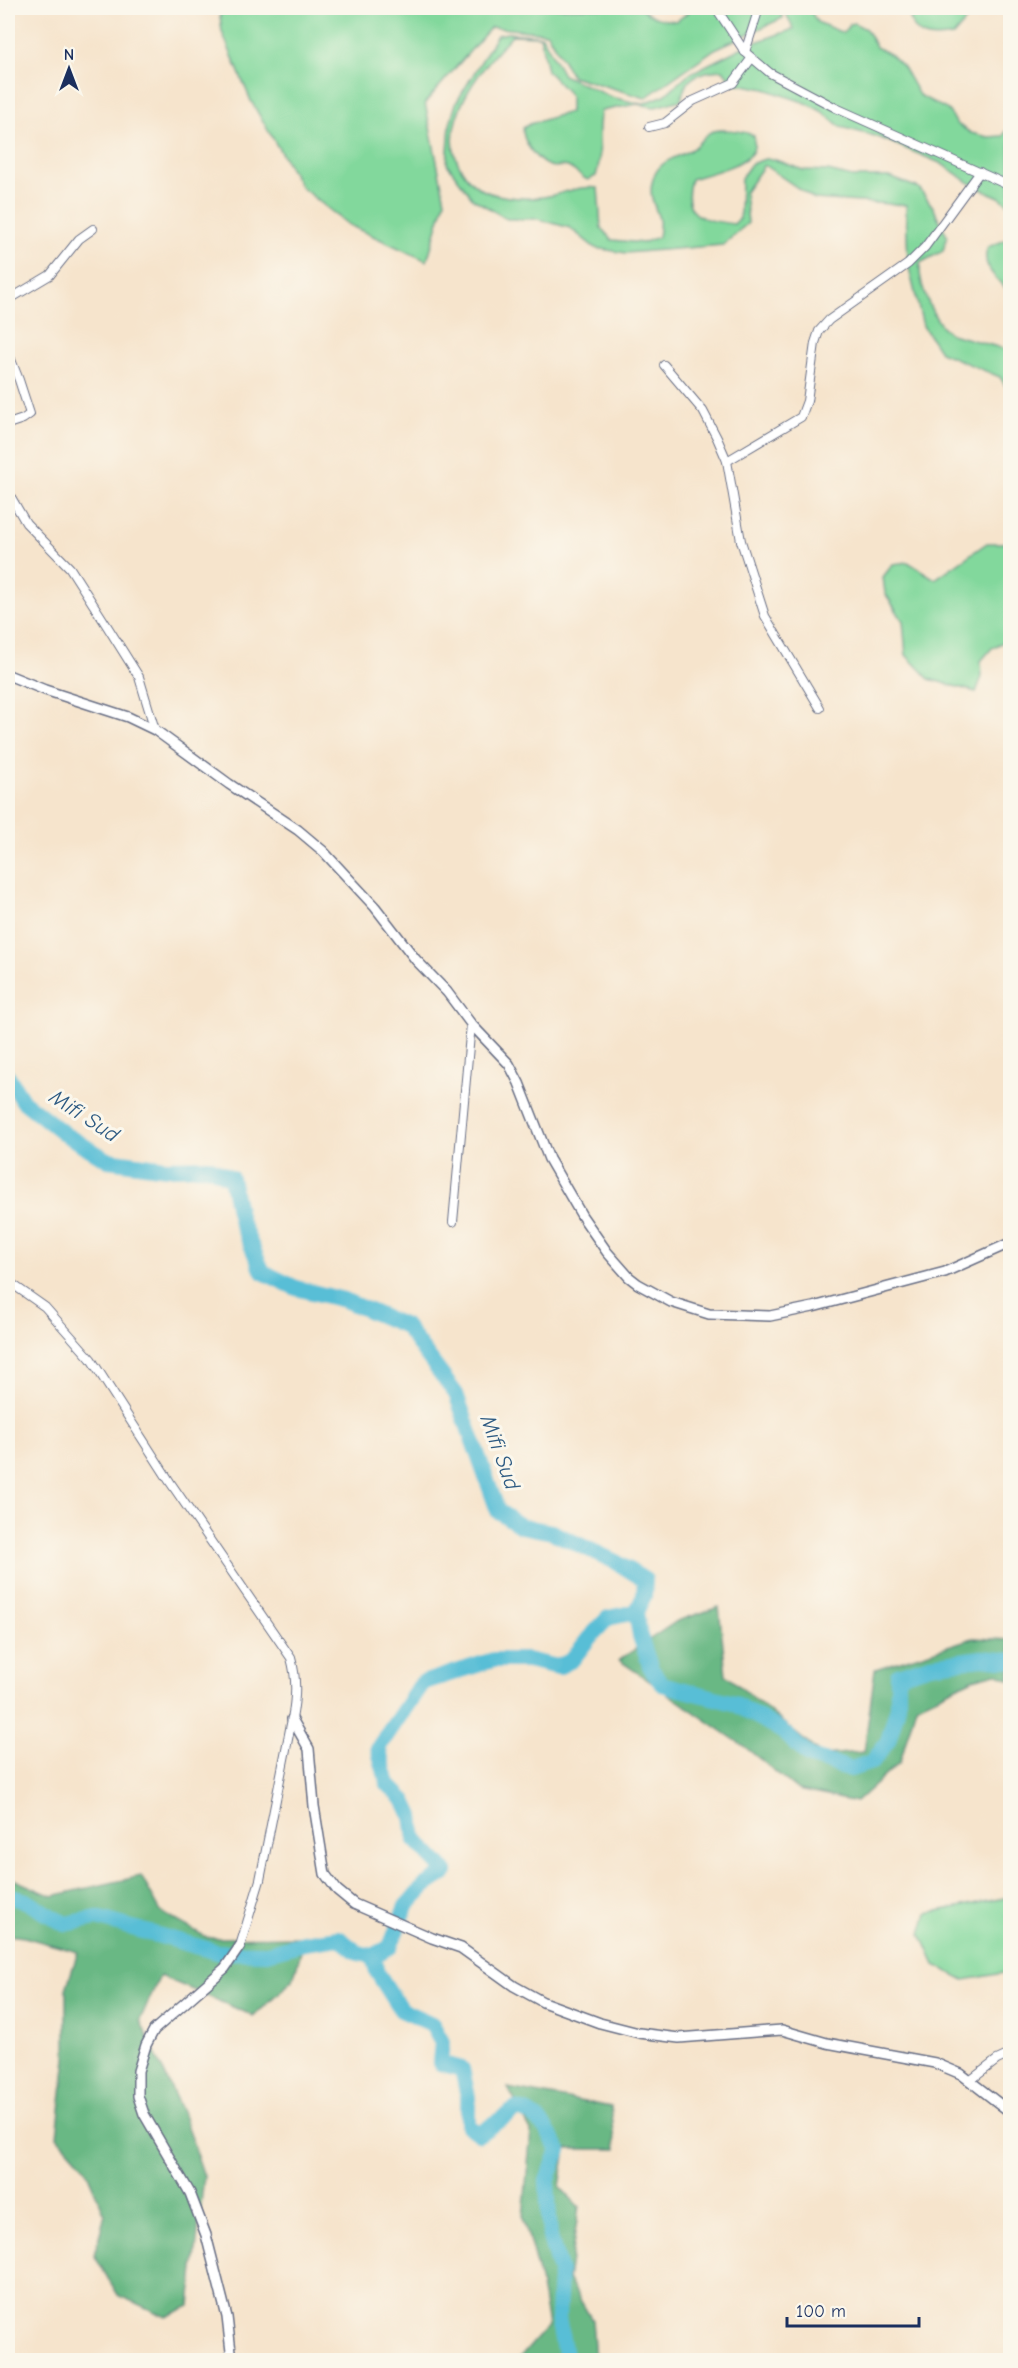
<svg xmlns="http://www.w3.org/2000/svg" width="1018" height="2368" font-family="'Comic Neue',sans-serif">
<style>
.green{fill:#82d89c;stroke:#4e847d;stroke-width:1.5}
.forest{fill:#69b884;stroke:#427471;stroke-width:1.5}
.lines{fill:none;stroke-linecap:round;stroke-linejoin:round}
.river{stroke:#58bed6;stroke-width:16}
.minor-casing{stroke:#686e84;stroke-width:10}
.tertiary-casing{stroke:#686e84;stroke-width:12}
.minor{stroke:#fff;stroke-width:8}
.tertiary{stroke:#fff;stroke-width:9}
.labels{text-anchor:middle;stroke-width:6;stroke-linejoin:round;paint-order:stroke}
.water-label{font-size:22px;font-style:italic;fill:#2d5a82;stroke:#fbf7ec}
</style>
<rect width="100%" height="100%" fill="#fbf7ec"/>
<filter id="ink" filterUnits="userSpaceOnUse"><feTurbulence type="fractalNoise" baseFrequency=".0167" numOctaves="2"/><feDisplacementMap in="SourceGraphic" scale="12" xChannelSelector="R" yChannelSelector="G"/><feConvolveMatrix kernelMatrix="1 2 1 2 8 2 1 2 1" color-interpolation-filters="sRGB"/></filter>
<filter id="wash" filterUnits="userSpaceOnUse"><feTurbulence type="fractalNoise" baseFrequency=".008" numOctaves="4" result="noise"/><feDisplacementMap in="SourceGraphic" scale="24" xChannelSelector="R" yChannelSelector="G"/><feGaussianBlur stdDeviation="1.35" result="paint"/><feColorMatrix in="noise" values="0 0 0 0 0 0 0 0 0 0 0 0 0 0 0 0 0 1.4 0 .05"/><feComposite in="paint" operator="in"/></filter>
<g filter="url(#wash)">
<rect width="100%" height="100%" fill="#f6e4cc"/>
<g class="green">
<path d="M 219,8 L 422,8 C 432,15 444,18 453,8 L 641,8 C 651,18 663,20 677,21 L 693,8 L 778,8 L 783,18 L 715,49 L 645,98 L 572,76 L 547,33 L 491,27 L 425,103 L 445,201 L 427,261 L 349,225 L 301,187 L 251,101 L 222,32 Z"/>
<path d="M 783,8 L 809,8 L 817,22 L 843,33 L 850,24 L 854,23 L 866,29 L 876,47 L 891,55 L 903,67 L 919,95 L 948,110 L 957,124 L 971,133 L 988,137 L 1003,136 L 1010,126 L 1010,205 L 999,197 L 976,187 L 940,163 L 878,137 L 841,127 L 821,111 L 806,103 L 765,89 L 733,83 L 723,70 C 700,71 685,76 681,100 L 655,107 L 637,104 L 601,111 C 595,136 604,152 596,176 L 588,180 C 580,177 575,170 568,167 C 562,165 555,168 549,166 C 536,161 522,141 523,128 L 530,124 L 570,112 L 570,95 L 547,71 L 540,36 L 512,35 C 482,67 433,125 462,170 C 471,185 486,194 503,196 C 517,199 539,199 553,195 C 570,191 581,186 598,188 L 601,228 L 612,240 L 643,243 L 658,237 C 659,231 660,225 659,219 C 655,206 649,197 652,183 C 657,159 676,159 692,149 C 699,144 704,136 709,133 C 717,127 747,131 754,136 C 754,141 755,146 753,151 C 744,166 707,174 691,179 C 680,217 703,220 734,224 L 740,218 L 741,178 L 751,164 L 765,159 L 773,159 L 803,170 L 828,171 L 852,177 L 889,177 L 919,188 L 933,207 L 947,236 L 943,251 L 920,263 C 918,283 933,323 951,334 L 1005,349 L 1010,355 L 1010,393 L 1000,377 L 940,352 L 923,326 L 908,264 L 906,205 L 814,199 L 764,165 L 745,192 L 748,223 L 723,245 L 626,253 L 595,248 L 570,228 L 538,219 L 507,219 L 473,199 L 447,164 L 450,124 L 456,103 L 497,35 L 508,33 L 542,36 L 563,75 L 611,97 L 642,104 L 665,95 L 687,75 L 747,45 L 794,29 Z"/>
<path d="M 908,8 L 977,8 L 953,36 C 926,41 912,37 908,8 Z"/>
<path d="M 1010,238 L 1010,293 C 998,280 979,266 988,247 Z"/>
<polygon points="987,543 1010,543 1010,638 992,648 981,661 982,677 976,692 929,679 906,655 903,621 885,593 883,577 893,564 908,562 935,579"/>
<polygon points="1010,1897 1010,1963 1003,1973 964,1980 935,1965 921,1934 927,1913"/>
</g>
<g class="forest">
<polygon points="719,1607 726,1675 822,1755 864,1752 875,1669 973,1638 1010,1640 1010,1680 996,1673 973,1679 916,1706 900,1762 856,1802 798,1790 745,1747 619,1660 677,1621"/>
<polygon points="141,1876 161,1912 208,1938 305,1937 293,1980 254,2016 160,1976 140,2020 182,2112 204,2176 190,2306 166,2317 118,2295 94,2255 105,2215 85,2168 57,2136 66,2058 66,1989 78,1952 24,1937 8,1935 8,1877 52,1896"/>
<polygon points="508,2088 611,2107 616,2149 566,2149 560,2187 579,2207 568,2279 592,2320 595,2360 518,2360 548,2326 540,2280 523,2217 531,2131"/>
</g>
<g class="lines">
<g class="river">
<polyline points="8,1076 23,1101 66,1135 108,1160 166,1168 209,1167 231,1178 240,1220 263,1272 296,1288 344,1300 405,1326 456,1394 498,1511 521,1526 552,1532 616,1562 645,1580 644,1596 636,1612 640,1636 651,1669 662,1684 734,1703 782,1731 810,1757 851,1769 872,1762 888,1741 898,1706 898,1675 930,1665 982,1658 1010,1661"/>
<polyline points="8,1896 26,1901 65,1924 97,1918 217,1952 267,1953 304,1943 339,1938 358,1953 373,1956 390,1947 406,1906 425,1886 446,1872 415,1839 412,1816 405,1801 388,1784 378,1748 422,1683 493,1660 527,1660 558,1667 572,1660 589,1638 608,1618 636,1612"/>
<path d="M 373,1956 L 377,1972 L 401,2010 L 432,2024 L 442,2042 L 440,2063 L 462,2069 L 468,2097 L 468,2126 L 479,2134 L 516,2109 C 540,2114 547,2130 559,2150 L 547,2181 L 550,2237 L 560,2272 L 558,2318 L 566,2360"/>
</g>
</g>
</g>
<g filter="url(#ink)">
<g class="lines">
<g class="minor-casing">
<g id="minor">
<polyline points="716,8 745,52 770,73 836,108 1010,186"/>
<polyline points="745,52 759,8"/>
<polyline points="649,127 665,123 693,101 733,83 751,59"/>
<polyline points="8,300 50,275 79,239 93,229"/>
<polyline points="8,352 19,380 30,414 23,419 8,424"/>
<polyline points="664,365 703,411 717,438 727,461 741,541 765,616 820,708"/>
<polyline points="727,461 801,417 807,401 815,343 819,331 829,320 908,264 925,247 980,172"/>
<polyline points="8,492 26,523 70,568 107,626 139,677 155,730"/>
<polyline points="453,1222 471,1024"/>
<path d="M 8,1281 L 45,1307 L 91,1359 L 170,1482 L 291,1658 C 297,1679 296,1697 292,1719 L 260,1880 L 240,1946"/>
<polyline points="971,2080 997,2060 1010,2054"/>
</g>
</g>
<g class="tertiary-casing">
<g id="tertiary">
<polyline points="8,675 45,690 128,717 155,730 229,784 298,830 323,851 375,907 416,960 447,992 471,1024 509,1064 519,1083 549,1159 582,1216 607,1252 629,1277 638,1284 671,1302 709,1314 770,1316 813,1307 945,1272 1010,1243"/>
<polyline points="292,1719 309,1749 314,1806 325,1874 337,1890 354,1904 432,1938 461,1948 514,1986 543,2002 600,2023 639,2033 679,2038 782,2030 827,2043 935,2063 961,2074 1010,2112"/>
<polyline points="232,2360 227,2317 206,2235 190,2193 144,2114 138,2096 138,2071 146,2045 154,2030 225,1968 240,1946"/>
</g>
</g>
<use href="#minor" class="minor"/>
<use href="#tertiary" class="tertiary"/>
</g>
</g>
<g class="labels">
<g class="water-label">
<text transform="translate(85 1115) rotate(33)" y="8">Mifi Sud</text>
<text transform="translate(501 1452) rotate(70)" y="8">Mifi Sud</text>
</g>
</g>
<rect width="1018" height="2368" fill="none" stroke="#fbf7ec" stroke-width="30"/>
<g transform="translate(69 69)" stroke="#fbf7ec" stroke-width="4.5" paint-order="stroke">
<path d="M0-4.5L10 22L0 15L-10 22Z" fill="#1b2f5e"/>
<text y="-9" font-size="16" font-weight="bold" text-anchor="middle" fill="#1b2f5e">N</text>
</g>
<path d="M787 2317v9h132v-9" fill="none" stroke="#1b2f5e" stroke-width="3"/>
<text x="796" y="2317" font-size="18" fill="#1b2f5e" stroke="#fbf7ec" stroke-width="4.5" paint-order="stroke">100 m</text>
</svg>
